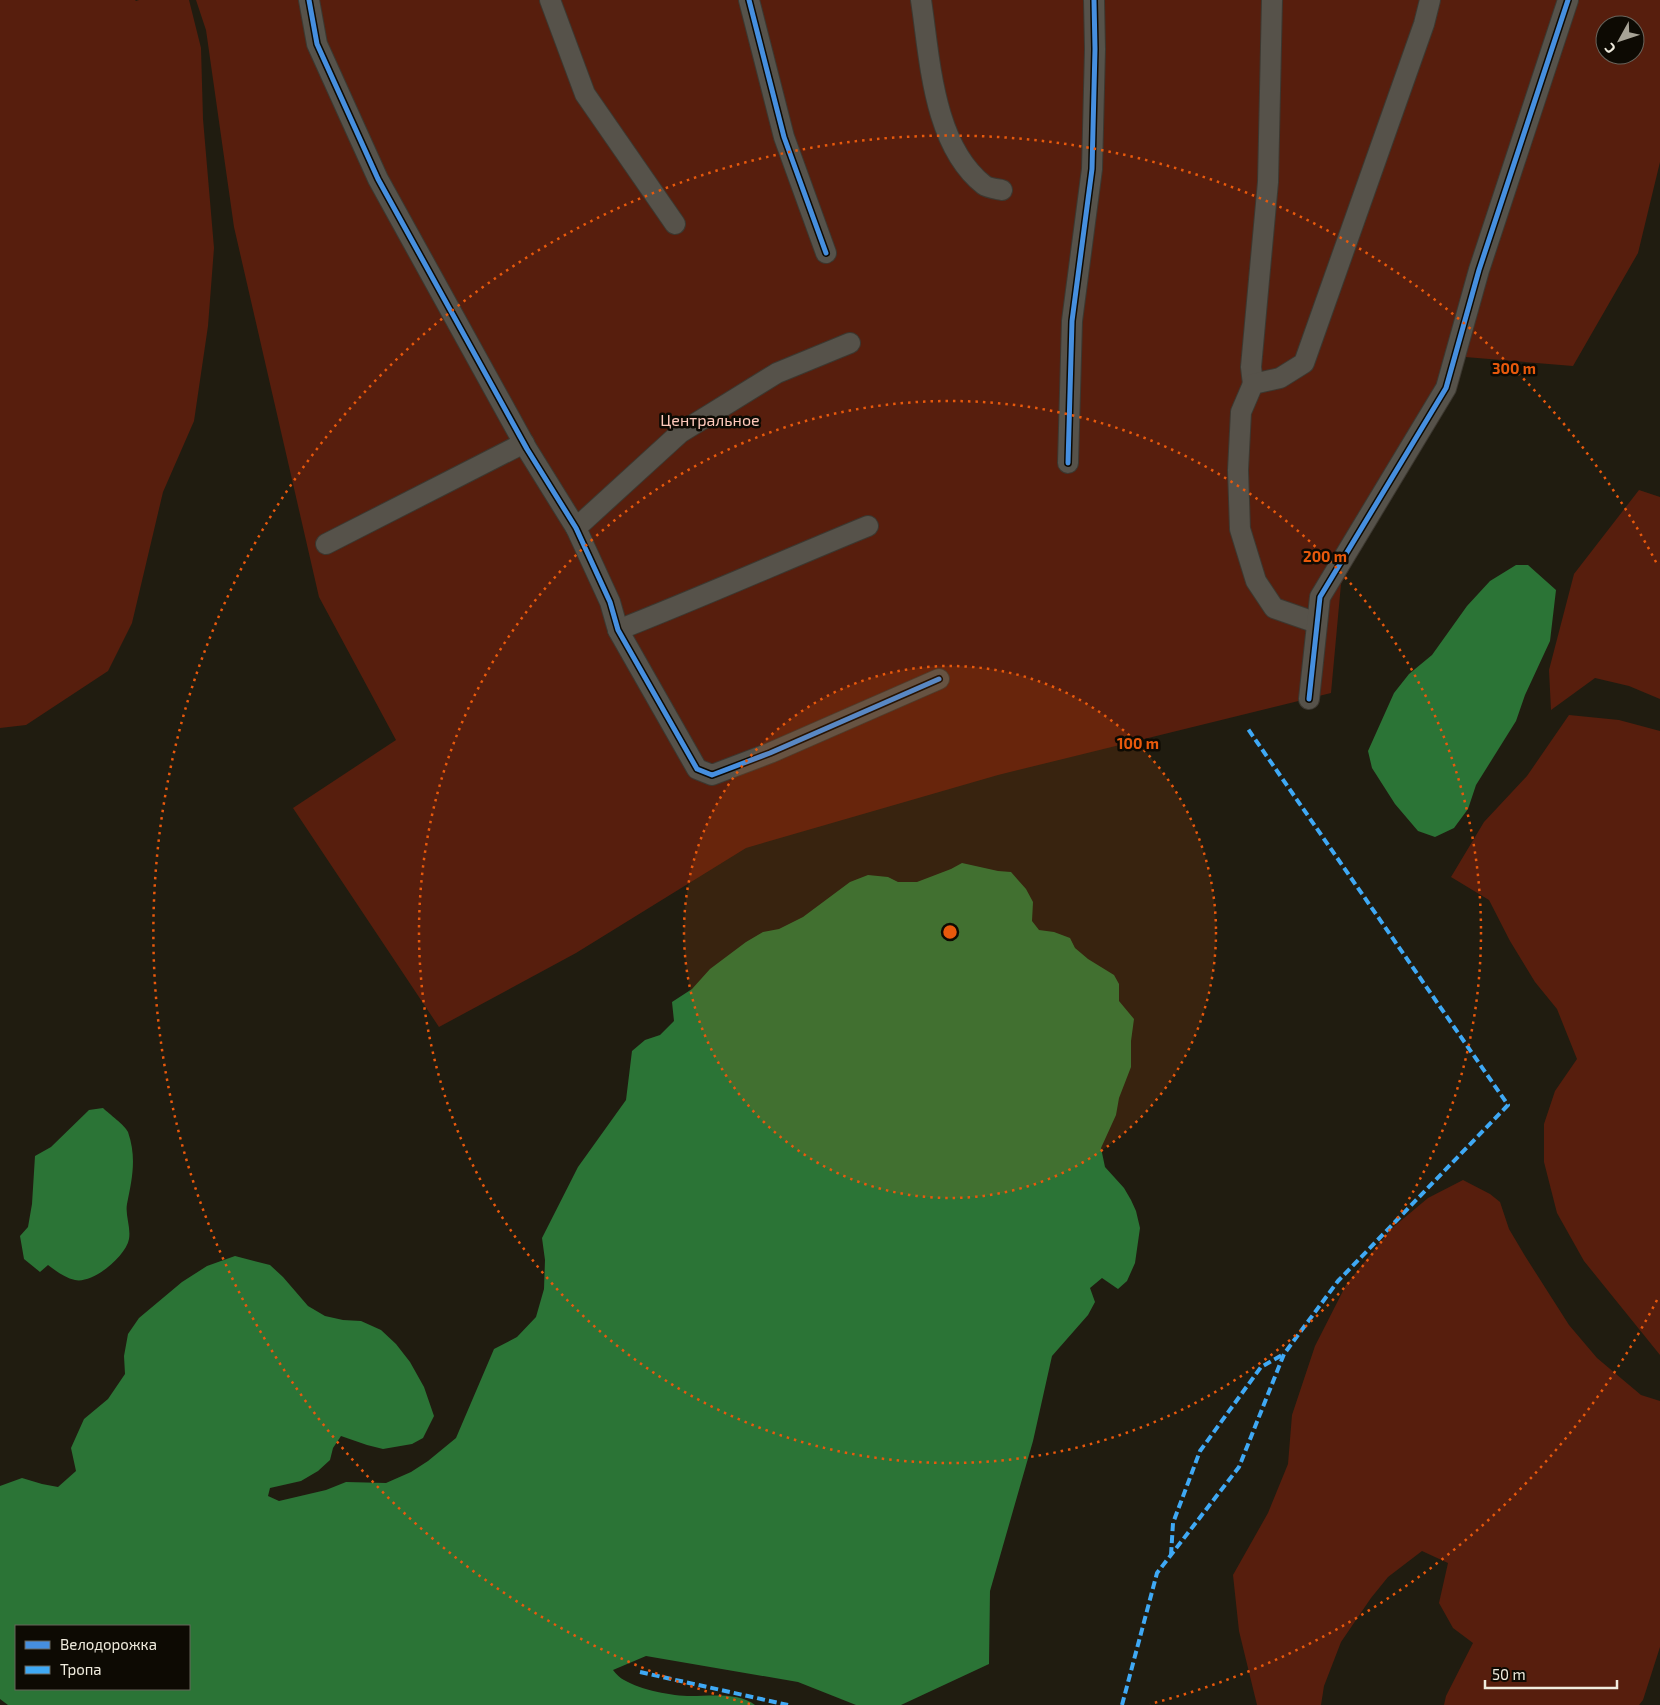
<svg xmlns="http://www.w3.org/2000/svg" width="1660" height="1705" font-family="'Exo 2',sans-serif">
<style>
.green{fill:#571e0d;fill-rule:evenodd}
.water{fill:#2b7436;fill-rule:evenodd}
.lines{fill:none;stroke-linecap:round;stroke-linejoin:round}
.minor-casing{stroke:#3c3830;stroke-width:22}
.minor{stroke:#56524a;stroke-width:20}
.quiet{stroke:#3fa9f5;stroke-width:4;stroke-dasharray:8 4;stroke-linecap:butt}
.cycleway-casing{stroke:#0d0a03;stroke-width:8}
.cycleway{stroke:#468fdf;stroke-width:5}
.ring{fill:none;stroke:#e8590c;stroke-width:2.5;stroke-dasharray:2.5 5}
.labels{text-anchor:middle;stroke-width:5;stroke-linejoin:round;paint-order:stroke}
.park-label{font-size:16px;fill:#ffcabc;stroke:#0d0a03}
.centre{fill:#e8590c;stroke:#0d0a03;stroke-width:2.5}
.ring-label{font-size:15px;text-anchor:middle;font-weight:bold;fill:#e8590c;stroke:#0d0a03;stroke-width:5;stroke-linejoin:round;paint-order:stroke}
</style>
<rect width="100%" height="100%" fill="#201c10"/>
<g class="green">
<polygon points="0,0 135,0 136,1 139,0 189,0 201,48 203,119 214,248 208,326 194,421 163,492 132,623 108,671 26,725 0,728"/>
<path d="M 196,0 L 1660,0 L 1660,162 L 1638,253 L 1573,366 L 1465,357 L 1341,584 L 1331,693 L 998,775 L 746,848 L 576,953 L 439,1027 L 293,808 L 396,740 L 319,597 L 234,227 L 206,30 ZM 1605,25 L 1635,25 L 1635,55 L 1605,55 Z"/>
<polygon points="1639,490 1660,497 1660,699 1629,686 1595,678 1551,710 1549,670 1574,574"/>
<polygon points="1569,715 1619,720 1660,731 1660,1355 1584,1261 1557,1213 1544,1162 1544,1124 1555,1091 1577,1059 1557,1009 1535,982 1510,941 1489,900 1451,877 1484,822 1527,776"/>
<polygon points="1463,1180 1490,1194 1500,1202 1509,1229 1525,1256 1569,1325 1597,1358 1641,1395 1660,1401 1660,1647 1643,1700 1639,1705 1444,1705 1446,1696 1473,1643 1453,1628 1439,1603 1448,1563 1422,1551 1388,1577 1371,1598 1341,1642 1324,1686 1321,1705 1257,1705 1239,1631 1233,1575 1268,1513 1288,1464 1292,1415 1315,1346 1346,1285 1391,1229 1428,1198"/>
</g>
<g class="water">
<polygon points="1516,565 1528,565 1556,590 1550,641 1525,695 1516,721 1476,785 1468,809 1454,828 1435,837 1418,831 1395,804 1372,768 1368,751 1394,693 1409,674 1432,655 1467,606 1490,581"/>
<path d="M 962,863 L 998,871 L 1011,872 L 1026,889 L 1033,902 L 1032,921 L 1039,930 L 1054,932 L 1070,938 L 1075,948 L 1088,959 L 1114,975 L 1119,984 L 1119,1001 L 1134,1019 L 1131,1041 L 1131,1067 L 1119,1098 L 1116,1115 L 1101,1148 L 1105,1167 L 1124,1188 L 1131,1200 L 1136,1211 L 1140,1228 L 1135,1263 L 1127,1281 L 1118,1289 L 1102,1278 L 1090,1288 L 1095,1302 L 1088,1315 L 1052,1356 L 1033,1441 L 990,1591 L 989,1664 L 901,1705 L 856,1705 L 798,1682 L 646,1656 L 613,1670 C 616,1674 620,1678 624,1680 C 641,1690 672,1696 691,1696 C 710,1696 739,1692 755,1705 L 8,1705 L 0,1699 L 0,1486 L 22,1478 L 42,1484 L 58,1487 L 76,1471 L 71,1448 L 84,1419 L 108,1399 L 125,1374 L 124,1356 L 128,1334 L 139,1318 L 182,1282 L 207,1266 L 235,1256 L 270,1265 L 283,1277 L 308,1306 L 325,1316 L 343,1320 L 361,1321 L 381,1330 L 396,1344 L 410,1362 L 424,1387 L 434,1416 L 423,1438 L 412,1444 L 383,1449 L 367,1445 L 341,1436 L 333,1448 L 330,1460 L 318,1471 L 301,1481 L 270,1488 L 268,1496 L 279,1501 L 326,1490 L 346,1482 L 386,1483 L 411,1472 L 428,1461 L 456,1438 L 494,1349 L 517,1337 L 536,1317 L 544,1289 L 545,1260 L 542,1238 L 578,1167 L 626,1100 L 632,1051 L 645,1040 L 660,1035 L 674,1021 L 672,1002 L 692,989 L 710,969 L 746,942 L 763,932 L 779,929 L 803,917 L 850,882 L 868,875 L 888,877 L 898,882 L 917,882 L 951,869 ZM 189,1626 L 189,1689 L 16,1689 L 16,1626 Z"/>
<path d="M 103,1108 C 109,1114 125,1125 128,1132 C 137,1158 132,1179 127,1204 C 125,1215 131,1227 129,1239 C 126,1256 93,1284 75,1280 C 65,1278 56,1271 48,1265 L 40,1272 L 24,1259 L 20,1236 L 28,1227 L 32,1204 L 35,1156 L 51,1147 L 89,1110 Z"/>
</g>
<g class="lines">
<g class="minor-casing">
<g id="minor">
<polyline points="309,0 317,44 378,179 527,449 576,528 610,602 618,630 697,769 712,775 770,753 939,679"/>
<polyline points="550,0 585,94 675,224"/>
<polyline points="749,0 784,137 826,253"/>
<path d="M 921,0 C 930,59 933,145 984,185 C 988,188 997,189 1002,190"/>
<polyline points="1253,384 1251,367 1268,182 1272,0"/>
<polyline points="1068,463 1072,321 1092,169 1095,49 1094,0"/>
<polyline points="576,528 680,433 777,373 850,343"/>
<polyline points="326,544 524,443"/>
<polyline points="1317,623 1274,608 1256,581 1240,529 1238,470 1241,412 1253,384 1280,378 1304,363 1424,24 1430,0"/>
<path d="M 618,630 C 702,597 785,560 868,526"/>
<polyline points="1309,699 1320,597 1446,388 1479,270 1568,0"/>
</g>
</g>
<use href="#minor" class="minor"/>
<g class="quiet">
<polyline points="1171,1555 1173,1523 1200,1451 1261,1367 1284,1354"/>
<polyline points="640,1672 788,1705"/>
<polyline points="1122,1705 1157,1573 1239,1467 1284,1354 1338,1281 1508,1105 1248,729"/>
</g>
<g class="cycleway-casing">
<g id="cycleway">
<polyline points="309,0 317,44 378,179 527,449 576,528 610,602 618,630 697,769 712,775 770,753 939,679"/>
<polyline points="749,0 784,137 826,253"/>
<polyline points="1068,463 1072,321 1092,169 1095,49 1094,0"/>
<polyline points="1309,699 1320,597 1446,388 1479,270 1568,0"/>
</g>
</g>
<use href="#cycleway" class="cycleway"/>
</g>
<circle cx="950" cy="932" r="266" fill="#e8590c" fill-opacity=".12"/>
<g class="ring">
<circle cx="950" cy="932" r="266"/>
<circle cx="950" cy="932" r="531"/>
<path d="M1657 1300A797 797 0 0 1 1150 1704M750 1704A797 797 0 1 1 1657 564"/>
</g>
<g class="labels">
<g class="park-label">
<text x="710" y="426">Центральное</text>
</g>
</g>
<circle cx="950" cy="932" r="8" class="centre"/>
<g class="ring-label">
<text x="1514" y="374">300 m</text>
<text x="1325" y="562">200 m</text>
<text x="1138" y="749">100 m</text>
</g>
<rect x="15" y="1625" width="175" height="65" fill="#0d0a03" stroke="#68645b"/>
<rect x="25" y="1641" width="25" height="8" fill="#468fdf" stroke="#68645b"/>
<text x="60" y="1650" font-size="15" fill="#f0ecde">Велодорожка</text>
<rect x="25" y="1666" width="25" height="8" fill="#3fa9f5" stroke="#68645b"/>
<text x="60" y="1675" font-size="15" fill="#f0ecde">Тропа</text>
<g transform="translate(1620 40) rotate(230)"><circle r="24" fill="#0d0a03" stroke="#68645b"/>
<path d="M0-4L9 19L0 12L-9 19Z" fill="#a7a396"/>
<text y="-8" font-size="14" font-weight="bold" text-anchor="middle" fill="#f0ecde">С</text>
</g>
<path d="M1485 1680v8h132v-8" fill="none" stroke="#f0ecde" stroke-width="2.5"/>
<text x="1492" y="1680" font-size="15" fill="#f0ecde" stroke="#0d0a03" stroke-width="4" paint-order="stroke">50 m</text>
</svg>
